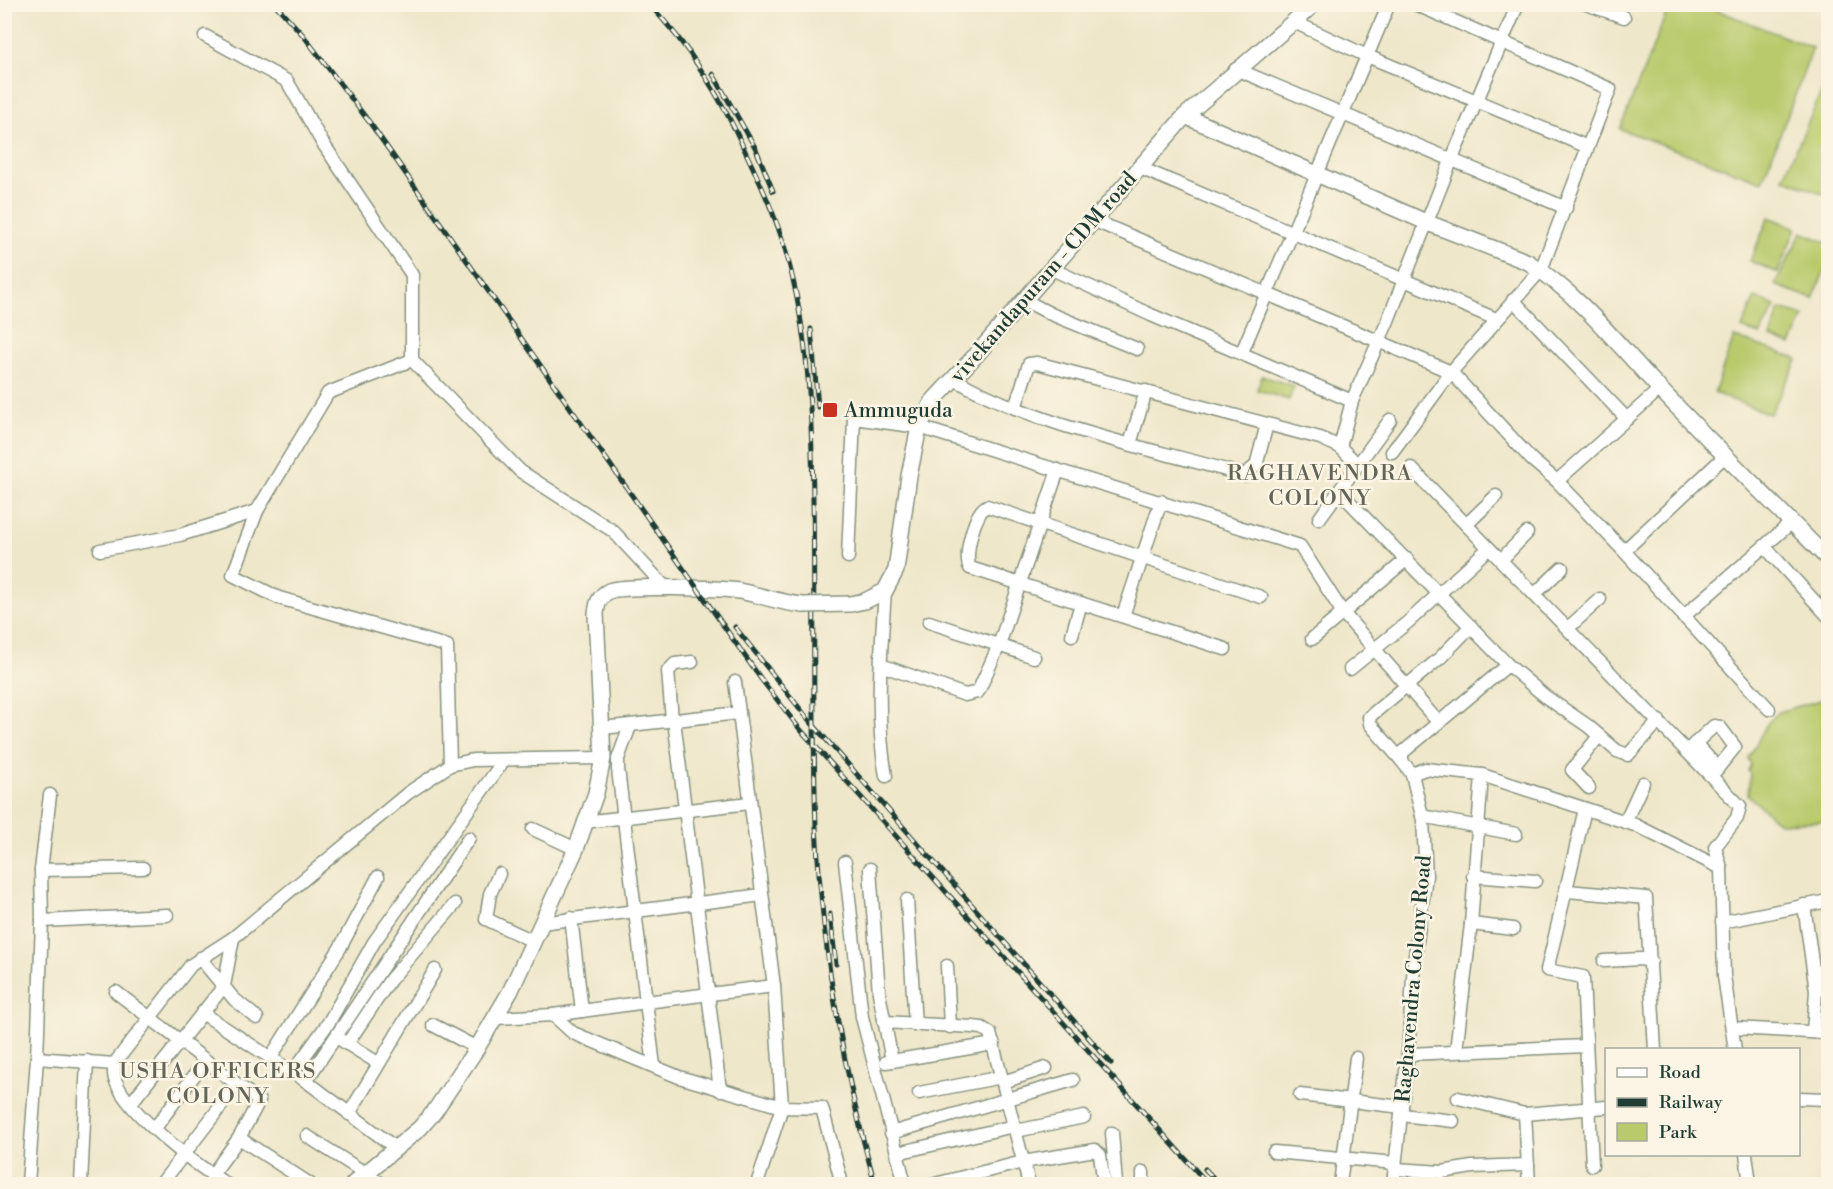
<svg xmlns="http://www.w3.org/2000/svg" width="1833" height="1189" font-family="'Libre Bodoni',serif">
<style>
.green{fill:#b9ca6d;stroke:#6c8450;stroke-width:1.5}
.lines{fill:none;stroke-linecap:round;stroke-linejoin:round}
.minor-casing{stroke:#87927f;stroke-width:15}
.tertiary-casing{stroke:#87927f;stroke-width:18}
.minor{stroke:#fff;stroke-width:12}
.tertiary{stroke:#fff;stroke-width:15}
.rail-casing{stroke:#1f3d34;stroke-width:5}
.rail{stroke:#fcf5e5;stroke-width:3;stroke-dasharray:9;stroke-linecap:butt}
.tertiary-bridge-casing{stroke:#87927f;stroke-width:18;stroke-linecap:butt}
.tertiary-bridge{stroke:#fff;stroke-width:15}
.poi-dot{fill:#c8321e;stroke:#fcf5e5;stroke-width:2}
.labels{text-anchor:middle;stroke-width:5;stroke-linejoin:round;paint-order:stroke}
.street-label{font-size:21px;fill:#1f3d34;stroke:#fcf5e5}
.poi-label{font-size:21px;fill:#1f3d34;stroke:#fcf5e5;text-anchor:start}
.neighbourhood-label{font-size:22px;letter-spacing:1.5px;fill:#636558;stroke:#fcf5e5}
</style>
<rect width="100%" height="100%" fill="#fcf5e5"/>
<filter id="ink" filterUnits="userSpaceOnUse"><feTurbulence type="fractalNoise" baseFrequency=".0167" numOctaves="2"/><feDisplacementMap in="SourceGraphic" scale="12" xChannelSelector="R" yChannelSelector="G"/><feConvolveMatrix kernelMatrix="1 2 1 2 8 2 1 2 1" color-interpolation-filters="sRGB"/></filter>
<filter id="wash" filterUnits="userSpaceOnUse"><feTurbulence type="fractalNoise" baseFrequency=".008" numOctaves="4" result="noise"/><feDisplacementMap in="SourceGraphic" scale="24" xChannelSelector="R" yChannelSelector="G"/><feGaussianBlur stdDeviation="1.35" result="paint"/><feColorMatrix in="noise" values="0 0 0 0 0 0 0 0 0 0 0 0 0 0 0 0 0 1.4 0 .05"/><feComposite in="paint" operator="in"/></filter>
<g filter="url(#wash)">
<rect width="100%" height="100%" fill="#efe7ca"/>
<g class="green">
<polygon points="1670,4 1704,5 1813,48 1762,182 1620,129"/>
<polygon points="1828,78 1828,196 1783,178"/>
<polygon points="1769,217 1796,228 1778,273 1750,261"/>
<polygon points="1802,232 1828,243 1828,262 1813,299 1775,285"/>
<polygon points="1755,297 1775,306 1760,335 1742,328"/>
<polygon points="1780,309 1804,316 1791,345 1770,337"/>
<polygon points="1734,337 1798,359 1770,414 1714,393"/>
<polygon points="1262,376 1294,386 1289,400 1257,390"/>
<polygon points="1828,698 1828,842 1826,821 1779,823 1748,795 1750,774 1748,771 1751,764 1748,759 1767,724 1778,712"/>
</g>
</g>
<g filter="url(#ink)">
<g class="lines">
<g class="minor-casing">
<g id="minor">
<polyline points="1586,4 1624,17"/>
<polyline points="1294,22 1367,56 1588,147"/>
<polyline points="205,36 287,81 322,142 412,275 412,360 520,471 613,531 667,589"/>
<polyline points="1236,69 1566,208"/>
<polyline points="1138,167 1496,319"/>
<polyline points="1095,221 1451,372 1532,460 1557,481 1624,551 1769,709"/>
<polyline points="1052,269 1151,315 1352,401"/>
<polyline points="1024,300 1051,314 1137,349"/>
<polyline points="1513,300 1627,419"/>
<polyline points="1242,352 1389,4"/>
<path d="M 954,379 C 1043,429 1147,447 1244,475 L 1256,466 L 1267,424"/>
<polyline points="1015,408 1029,364 1037,363 1320,438 1340,447"/>
<polyline points="1130,444 1146,391"/>
<polyline points="1392,452 1451,372 1541,270 1610,89 1415,4"/>
<polyline points="1357,464 1340,447 1352,401 1387,323 1451,161 1518,4"/>
<polyline points="1411,468 1740,806 1737,818 1715,847 1721,868 1724,976 1735,1050"/>
<polyline points="1557,481 1660,389"/>
<polyline points="1339,491 1508,665 1546,697 1588,726 1617,751 1628,755 1659,721"/>
<polyline points="257,511 233,575 279,598 447,646 450,765"/>
<polyline points="1319,519 1390,420"/>
<polyline points="1467,524 1496,496"/>
<polyline points="1765,547 1828,616"/>
<polyline points="100,550 180,535 257,511 328,393 412,360"/>
<polyline points="1624,551 1725,456"/>
<polyline points="848,557 854,418 919,427 1300,546 1343,613 1439,723"/>
<polyline points="1501,560 1527,533"/>
<path d="M 885,591 C 881,652 875,716 886,776"/>
<polyline points="1535,594 1562,568"/>
<polyline points="1123,616 1161,501"/>
<polyline points="1683,617 1792,522"/>
<polyline points="929,622 1034,657"/>
<polyline points="1568,628 1600,599"/>
<polyline points="1072,635 1081,603"/>
<polyline points="1312,639 1407,559"/>
<path d="M 1225,649 L 970,568 C 963,556 975,511 987,506 L 1261,597"/>
<polyline points="881,665 965,695 978,692 999,645 1058,470"/>
<polyline points="1350,669 1408,622 1489,548"/>
<polyline points="735,682 739,713"/>
<polyline points="672,720 668,671 675,664 692,662"/>
<polyline points="674,720 720,1090"/>
<polyline points="603,728 739,713 774,986 782,1107 757,1184"/>
<polyline points="1695,743 1718,768"/>
<polyline points="1688,750 1714,726 1720,727 1735,747 1712,775"/>
<polyline points="1402,761 1370,724 1369,717 1440,658 1471,626"/>
<polyline points="1412,774 1425,769 1482,775 1635,825 1721,868"/>
<polyline points="1589,788 1572,770 1599,736"/>
<polyline points="1585,809 1547,970 1583,977 1592,1165"/>
<polyline points="1422,816 1516,834"/>
<polyline points="584,822 750,803"/>
<polyline points="1625,822 1643,783"/>
<polyline points="533,829 576,849"/>
<polyline points="845,862 862,1017 905,1184"/>
<polyline points="870,869 879,993 892,1061"/>
<polyline points="41,870 143,868"/>
<polyline points="499,874 490,894 486,919 533,941"/>
<polyline points="1473,876 1535,881"/>
<polyline points="1567,891 1646,898 1655,1050"/>
<polyline points="907,900 915,1025"/>
<polyline points="1804,905 1816,991 1813,1032"/>
<polyline points="571,918 582,1011"/>
<polyline points="42,921 167,915"/>
<polyline points="1722,922 1828,901"/>
<polyline points="541,923 762,895"/>
<polyline points="1471,924 1513,929"/>
<polyline points="200,958 234,999 257,1018"/>
<polyline points="1604,961 1641,959 1651,961"/>
<polyline points="947,966 950,1027"/>
<polyline points="116,992 259,1101 239,1138 212,1175"/>
<polyline points="202,1013 306,1081 397,1149"/>
<polyline points="553,1015 573,1033 679,1077 782,1107 822,1108 842,1184"/>
<polyline points="496,1018 553,1015 646,1002 618,769 618,759 630,726"/>
<polyline points="884,1022 973,1027 982,1028 990,1033 1029,1184"/>
<polyline points="433,1025 477,1048"/>
<polyline points="1733,1028 1828,1033"/>
<polyline points="341,1040 378,1063"/>
<polyline points="347,1044 390,980 455,904"/>
<polyline points="1456,1051 1471,924 1482,775"/>
<polyline points="1408,1054 1586,1046"/>
<polyline points="271,1057 340,948 378,877"/>
<polyline points="37,1058 114,1064 191,965 233,938"/>
<polyline points="886,1062 994,1044"/>
<path d="M 114,1064 C 114,1070 113,1076 116,1082 C 130,1116 195,1164 226,1184"/>
<polyline points="654,1066 646,1002 774,986"/>
<polyline points="293,1072 329,1022 374,942 504,760"/>
<polyline points="306,1081 469,838"/>
<polyline points="1003,1082 1046,1068"/>
<polyline points="919,1093 1002,1077"/>
<polyline points="1300,1095 1402,1107"/>
<polyline points="1458,1098 1525,1114 1606,1107"/>
<polyline points="1798,1098 1828,1099"/>
<polyline points="131,1103 224,986 233,938 408,793 450,765 473,760 603,758"/>
<polyline points="349,1114 435,970"/>
<polyline points="1525,1114 1529,1184"/>
<polyline points="1402,1115 1453,1121"/>
<polyline points="155,1128 205,1061"/>
<polyline points="1016,1131 1084,1117"/>
<polyline points="891,1133 1073,1080"/>
<polyline points="1112,1133 1116,1184"/>
<polyline points="307,1136 382,1184"/>
<polyline points="239,1138 310,1184"/>
<polyline points="1274,1152 1395,1163"/>
<polyline points="897,1153 1014,1126"/>
<polyline points="1746,1154 1750,1184"/>
<polyline points="1396,1169 1442,1172 1472,1167 1528,1165"/>
<polyline points="1143,1172 1143,1184"/>
<polyline points="28,1184 37,1058 42,921 41,870 50,795"/>
<polyline points="81,1184 87,1061"/>
<polyline points="161,1184 237,1085"/>
<polyline points="935,1184 1023,1162 1095,1150 1100,1155 1104,1184"/>
<polyline points="1340,1184 1356,1058"/>
<polyline points="1393,1184 1408,1054 1414,963 1426,876 1423,820 1412,774 1402,761 1402,753 1508,665"/>
</g>
</g>
<g class="tertiary-casing">
<g id="tertiary">
<path d="M 1185,116 L 1428,223 L 1528,262 C 1580,295 1618,345 1660,389 C 1715,447 1772,502 1828,559"/>
<polyline points="850,604 865,601 885,591 896,570 909,476 919,427 933,401 977,354 1185,116 1314,4"/>
<path d="M 353,1184 L 420,1128 L 434,1112 L 477,1048 L 510,992 L 576,849 L 596,793 L 603,758 L 596,614 C 597,604 599,596 609,591 C 623,585 721,588 739,591 C 760,595 781,603 803,605"/>
</g>
</g>
<use href="#minor" class="minor"/>
<use href="#tertiary" class="tertiary"/>
<g class="rail-casing">
<g id="rail">
<polyline points="275,4 303,35 370,123 761,679 799,728 1208,1184"/>
<path d="M 649,4 C 690,47 722,99 746,153 C 762,186 778,221 787,256 C 809,335 812,419 813,500 C 815,609 812,718 816,827 C 822,949 842,1067 875,1184"/>
<polyline points="713,74 756,149 773,191"/>
<polyline points="811,329 818,407"/>
<polyline points="735,627 809,720 1111,1063"/>
<polyline points="830,914 836,964"/>
<polyline points="1205,1169 1219,1184"/>
</g>
</g>
<use href="#rail" class="rail"/>
<g class="tertiary-bridge-casing">
<polyline id="tertiary-bridge" points="803,605 850,604"/>
</g>
<use href="#tertiary-bridge" class="tertiary-bridge"/>
</g>
</g>
<rect class="poi-dot" x="822" y="402" width="16" height="16" rx="3"/>
<g class="labels">
<g class="street-label">
<text transform="translate(1043 277) rotate(-49)" y="7">vivekandapuram - CDM road</text>
<text transform="translate(1413 979) rotate(-85)" y="7">Raghavendra Colony Road</text>
</g>
<g class="poi-label">
<text x="844" y="417">Ammuguda</text>
</g>
<g class="neighbourhood-label">
<text x="1320" y="480">RAGHAVENDRA<tspan x="1320" dy="25">COLONY</tspan></text>
<text x="218" y="1078">USHA OFFICERS<tspan x="218" dy="25">COLONY</tspan></text>
</g>
</g>
<rect width="1833" height="1189" fill="none" stroke="#fcf5e5" stroke-width="24"/>
<rect x="1605" y="1048" width="195" height="108" fill="#fcf5e5" stroke="#a4ab9e" stroke-width="1.5"/>
<rect x="1617" y="1068" width="30" height="9" fill="#ffffff" stroke="#a4ab9e" stroke-width="1.5"/>
<text x="1659" y="1078" font-size="18" fill="#1f3d34">Road</text>
<rect x="1617" y="1098" width="30" height="9" fill="#1f3d34" stroke="#a4ab9e" stroke-width="1.5"/>
<text x="1659" y="1108" font-size="18" fill="#1f3d34">Railway</text>
<rect x="1617" y="1123" width="30" height="18" fill="#b9ca6d" stroke="#a4ab9e" stroke-width="1.5"/>
<text x="1659" y="1138" font-size="18" fill="#1f3d34">Park</text>
</svg>
